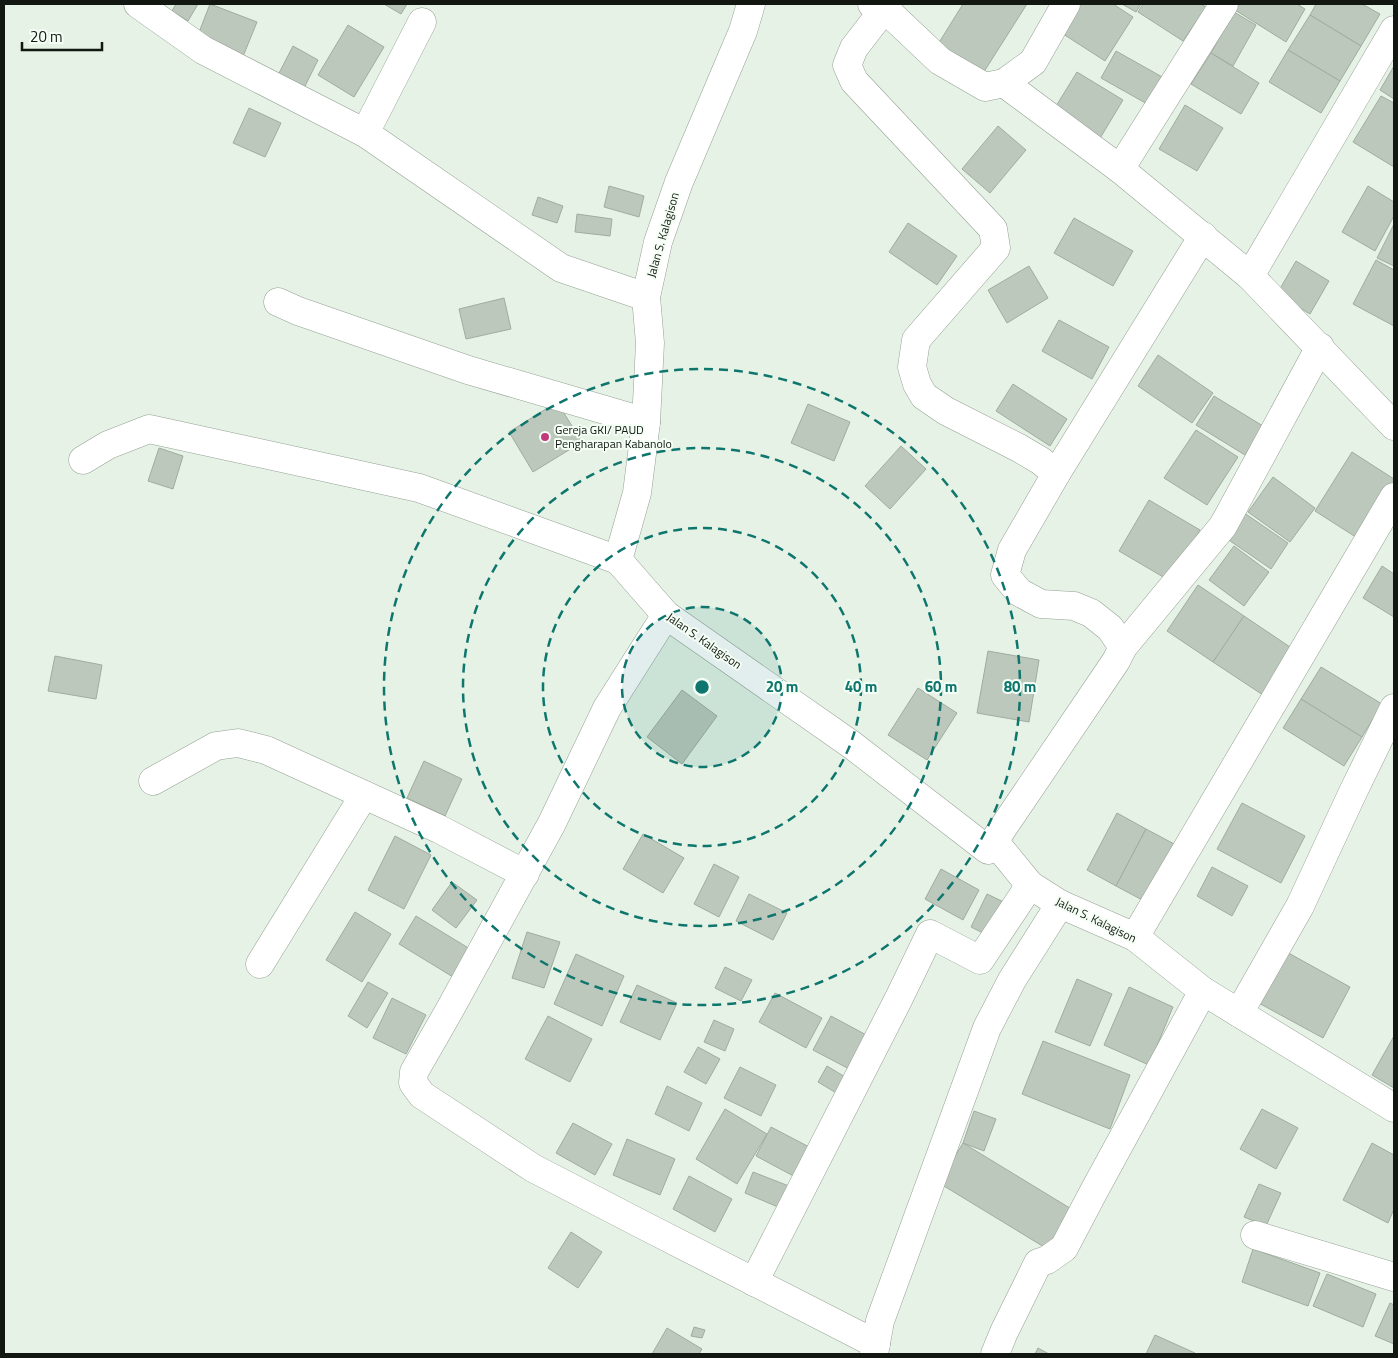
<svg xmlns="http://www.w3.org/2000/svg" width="1398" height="1358" font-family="'Titillium Web',sans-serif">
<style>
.building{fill:#bcc8bc;stroke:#a0ac9f}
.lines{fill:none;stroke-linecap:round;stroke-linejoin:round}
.minor-casing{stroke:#95a195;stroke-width:29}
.minor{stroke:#fff;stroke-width:28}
.ring{fill:none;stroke:#0f766e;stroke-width:2.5;stroke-dasharray:9 6}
.poi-dot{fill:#c13b7c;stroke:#f4fef4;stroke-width:2}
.labels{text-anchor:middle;stroke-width:4;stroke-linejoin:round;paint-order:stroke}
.street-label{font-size:12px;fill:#121712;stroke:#f4fef4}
.poi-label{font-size:12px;fill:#121712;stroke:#f4fef4;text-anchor:start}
.centre{fill:#0f766e;stroke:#f4fef4;stroke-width:2.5}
.ring-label{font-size:15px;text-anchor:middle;font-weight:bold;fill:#0f766e;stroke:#f4fef4;stroke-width:4;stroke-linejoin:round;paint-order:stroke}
</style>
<rect width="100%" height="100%" fill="#e5f2e5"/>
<g class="building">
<polygon points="176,4 198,4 188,21 172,11"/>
<polygon points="210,4 257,22 242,59 196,40"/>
<polygon points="384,4 407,4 401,14"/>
<polygon points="963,4 1027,4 980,78 935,49"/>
<polygon points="1074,4 1113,4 1133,17 1105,61 1057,30"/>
<polygon points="1122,4 1141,4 1136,12"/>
<polygon points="1143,4 1201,4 1206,7 1183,41 1138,12"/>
<polygon points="1238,4 1297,4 1305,9 1286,42 1235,10"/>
<polygon points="1316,4 1362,4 1380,14 1361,46 1310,15"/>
<polygon points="1234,12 1256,25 1233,66 1211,53"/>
<polygon points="1310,15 1361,46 1340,81 1288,50"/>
<polygon points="348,25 384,47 354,97 318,75"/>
<polygon points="293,46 318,60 303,90 277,77"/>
<polygon points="1288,50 1340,81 1321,113 1269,82"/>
<polygon points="1116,51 1164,78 1149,105 1101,78"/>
<polygon points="1211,53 1259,83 1241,114 1191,84"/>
<polygon points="1394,66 1394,99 1380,90"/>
<polygon points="1077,72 1123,100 1099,140 1053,111"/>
<polygon points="1381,96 1394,103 1394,167 1353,142"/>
<polygon points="1185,105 1223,128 1197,171 1159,149"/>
<polygon points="249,108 281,123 265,157 233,143"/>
<polygon points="998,126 1026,150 990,193 962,169"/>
<polygon points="609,186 644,196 639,217 604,207"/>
<polygon points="1368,186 1394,202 1394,216 1375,251 1342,232"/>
<polygon points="538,197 563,206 557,223 532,215"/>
<polygon points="577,214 612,219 610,236 575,232"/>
<polygon points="1074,218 1133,251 1113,286 1054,253"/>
<polygon points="908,223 957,256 937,285 889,252"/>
<polygon points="1394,224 1394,266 1377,258"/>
<polygon points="1376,260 1394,270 1394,326 1353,304"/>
<polygon points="1296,261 1329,281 1310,314 1277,294"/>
<polygon points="1029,266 1048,298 1007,323 988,290"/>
<polygon points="504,298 511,329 466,339 459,309"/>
<polygon points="1059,320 1109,347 1092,379 1042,351"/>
<polygon points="1158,355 1213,393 1192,423 1138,386"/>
<polygon points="1013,384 1067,419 1050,446 996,411"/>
<polygon points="1214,396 1263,426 1245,455 1196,425"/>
<polygon points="557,402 582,442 533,472 509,432"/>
<polygon points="808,404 850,422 834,461 791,443"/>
<polygon points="1196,430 1238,457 1207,505 1164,478"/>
<polygon points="901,446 926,469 890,509 865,486"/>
<polygon points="159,448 183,456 173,489 148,481"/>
<polygon points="1352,452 1394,479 1394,489 1362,541 1315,511"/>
<polygon points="1273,477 1315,508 1290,542 1248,512"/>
<polygon points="1149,500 1200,530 1170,581 1119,551"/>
<polygon points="1237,508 1288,543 1271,569 1220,534"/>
<polygon points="1234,546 1269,572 1244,606 1209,580"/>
<polygon points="1382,566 1394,574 1394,617 1363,598"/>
<polygon points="1198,585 1244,616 1213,662 1167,631"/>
<polygon points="1244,616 1293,649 1263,695 1213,662"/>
<polygon points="988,651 1039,660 1029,722 977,713"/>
<polygon points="55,656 102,665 96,699 48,691"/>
<polygon points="1321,667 1382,704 1362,737 1301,699"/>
<polygon points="918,688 957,713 927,760 888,735"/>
<polygon points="682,690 717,716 682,764 647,737"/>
<polygon points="1301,699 1362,737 1344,766 1283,728"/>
<polygon points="424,761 462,779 445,816 407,798"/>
<polygon points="1242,803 1305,836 1281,883 1217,849"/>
<polygon points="1117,813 1146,829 1116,886 1087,870"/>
<polygon points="1146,829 1178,846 1148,903 1116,886"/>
<polygon points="643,834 684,858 663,893 623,869"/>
<polygon points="395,836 431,855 404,909 368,890"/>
<polygon points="714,864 739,877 719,917 694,904"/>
<polygon points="1212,867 1248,886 1232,916 1197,896"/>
<polygon points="941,869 979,890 963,920 925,899"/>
<polygon points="452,882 477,900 456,928 432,910"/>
<polygon points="749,894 787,913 773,940 736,921"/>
<polygon points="987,894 1010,905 995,939 971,927"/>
<polygon points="355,912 391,934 362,982 326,960"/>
<polygon points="416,916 470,949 453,977 399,944"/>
<polygon points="527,932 560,942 544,988 512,978"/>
<polygon points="1283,950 1350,987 1323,1038 1255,1001"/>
<polygon points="576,954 624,976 602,1026 554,1004"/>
<polygon points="725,967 752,980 741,1001 715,988"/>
<polygon points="1077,979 1112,994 1090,1046 1055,1032"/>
<polygon points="368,982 388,993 367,1028 348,1016"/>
<polygon points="637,985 677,1003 660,1040 620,1022"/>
<polygon points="1129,987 1173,1007 1149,1065 1104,1045"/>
<polygon points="775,993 822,1018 806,1048 759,1022"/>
<polygon points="392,998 426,1015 406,1054 373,1038"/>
<polygon points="548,1016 592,1039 570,1082 525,1059"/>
<polygon points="831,1016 872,1038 855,1072 813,1050"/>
<polygon points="714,1020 734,1029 725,1051 704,1042"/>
<polygon points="1394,1036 1394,1088 1372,1075"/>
<polygon points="1043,1041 1130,1075 1110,1129 1022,1094"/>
<polygon points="698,1047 720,1059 706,1084 684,1072"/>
<polygon points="827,1066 852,1081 843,1097 818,1082"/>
<polygon points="740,1067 776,1085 761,1116 724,1098"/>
<polygon points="667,1086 702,1103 689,1131 655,1114"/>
<polygon points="725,1109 767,1134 737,1184 696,1159"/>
<polygon points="1262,1109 1298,1128 1276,1169 1240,1149"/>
<polygon points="974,1111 996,1119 984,1151 963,1143"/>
<polygon points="573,1123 612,1144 595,1175 556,1153"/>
<polygon points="771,1127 815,1150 799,1179 756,1156"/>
<polygon points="627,1139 675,1159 660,1195 613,1175"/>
<polygon points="963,1143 1073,1210 1049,1250 939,1183"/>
<polygon points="1372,1143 1394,1155 1394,1209 1388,1223 1343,1200"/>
<polygon points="753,1172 794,1188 785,1210 745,1193"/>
<polygon points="689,1176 732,1199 715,1232 673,1209"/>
<polygon points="1259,1184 1281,1193 1266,1226 1244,1217"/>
<polygon points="571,1232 602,1252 578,1288 548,1268"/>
<polygon points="1253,1249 1320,1273 1308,1306 1242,1282"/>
<polygon points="1327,1274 1376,1294 1363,1327 1313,1306"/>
<polygon points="1390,1303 1394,1305 1394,1344 1375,1336"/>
<polygon points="694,1327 705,1330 702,1338 691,1336"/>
<polygon points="667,1328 702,1349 699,1354 652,1354"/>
<polygon points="1155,1335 1195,1353 1194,1354 1146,1354"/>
<polygon points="1038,1348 1049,1354 1035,1354"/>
</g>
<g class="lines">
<g class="minor-casing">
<g id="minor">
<polyline points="138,4 203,50 365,133 561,268 646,297"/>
<polyline points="751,4 743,31 679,182 658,242 646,297 650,343 646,422 637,493 618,560 666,615 852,745 988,850 994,841 1030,885 1060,904 1135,937 1203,991 1394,1108"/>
<polyline points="872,4 885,9 940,61 985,87 1004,83 1033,62 1066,4"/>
<polyline points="888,4 854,48 847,65 854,81 993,229 996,248 916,340 912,367 917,384 924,396 946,411 1019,448 1041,461 1056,474 1012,550 1005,575 1019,592 1041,604 1074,606 1091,613 1110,628 1123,647 1116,661 994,841"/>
<polyline points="1004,83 1120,169 1250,276 1394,426"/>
<polyline points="365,133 422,22"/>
<polyline points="1120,169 1224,4"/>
<polyline points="1250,276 1394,30"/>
<polyline points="278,302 298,311 468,370 646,422"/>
<polyline points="83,460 108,445 149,429 419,488 618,560"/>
<polyline points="1056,474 1203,236"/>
<polyline points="666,615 607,708 552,823 449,1011 414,1072 413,1083 422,1095 533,1168 643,1225 876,1344"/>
<polyline points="1123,647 1223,526 1320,347"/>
<polyline points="153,781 216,746 238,743 266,750 439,829 525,874"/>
<polyline points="1135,937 1394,497"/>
<polyline points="260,964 364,795"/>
<polyline points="1239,1013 1300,906 1353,792 1394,708"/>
<polyline points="1255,1235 1394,1277"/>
<polyline points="754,1282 899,998 930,934 980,960 1030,885"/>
<polyline points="874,1354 880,1321 987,1028 1012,980 1060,904"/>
<polyline points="995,1354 1004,1332 1038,1263 1047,1260 1064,1248 1094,1191 1203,991"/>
</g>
</g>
<use href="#minor" class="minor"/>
</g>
<circle cx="702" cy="687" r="80" fill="#0f766e" fill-opacity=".12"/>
<g class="ring">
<circle cx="702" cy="687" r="80"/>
<circle cx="702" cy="687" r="159"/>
<circle cx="702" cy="687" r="239"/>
<circle cx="702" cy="687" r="318"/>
</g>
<circle class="poi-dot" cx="545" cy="437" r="5"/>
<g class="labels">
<g class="street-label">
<text transform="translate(663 235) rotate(-74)" y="4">Jalan S. Kalagison</text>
<text transform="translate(704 641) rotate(35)" y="4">Jalan S. Kalagison</text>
<text transform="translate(1096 920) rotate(26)" y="4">Jalan S. Kalagison</text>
</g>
<g class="poi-label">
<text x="555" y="434">Gereja GKI/ PAUD<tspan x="555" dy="14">Pengharapan Kabanolo</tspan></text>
</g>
</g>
<circle cx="702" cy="687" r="8" class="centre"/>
<g class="ring-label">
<text x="782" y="692">20 m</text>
<text x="861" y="692">40 m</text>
<text x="941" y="692">60 m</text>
<text x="1020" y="692">80 m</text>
</g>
<rect width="1398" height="1358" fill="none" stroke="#121712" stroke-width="10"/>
<path d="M22 42v8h80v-8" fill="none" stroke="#121712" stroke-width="2.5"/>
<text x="30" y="42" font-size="15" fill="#121712" stroke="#f4fef4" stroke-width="4" paint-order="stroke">20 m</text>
</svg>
